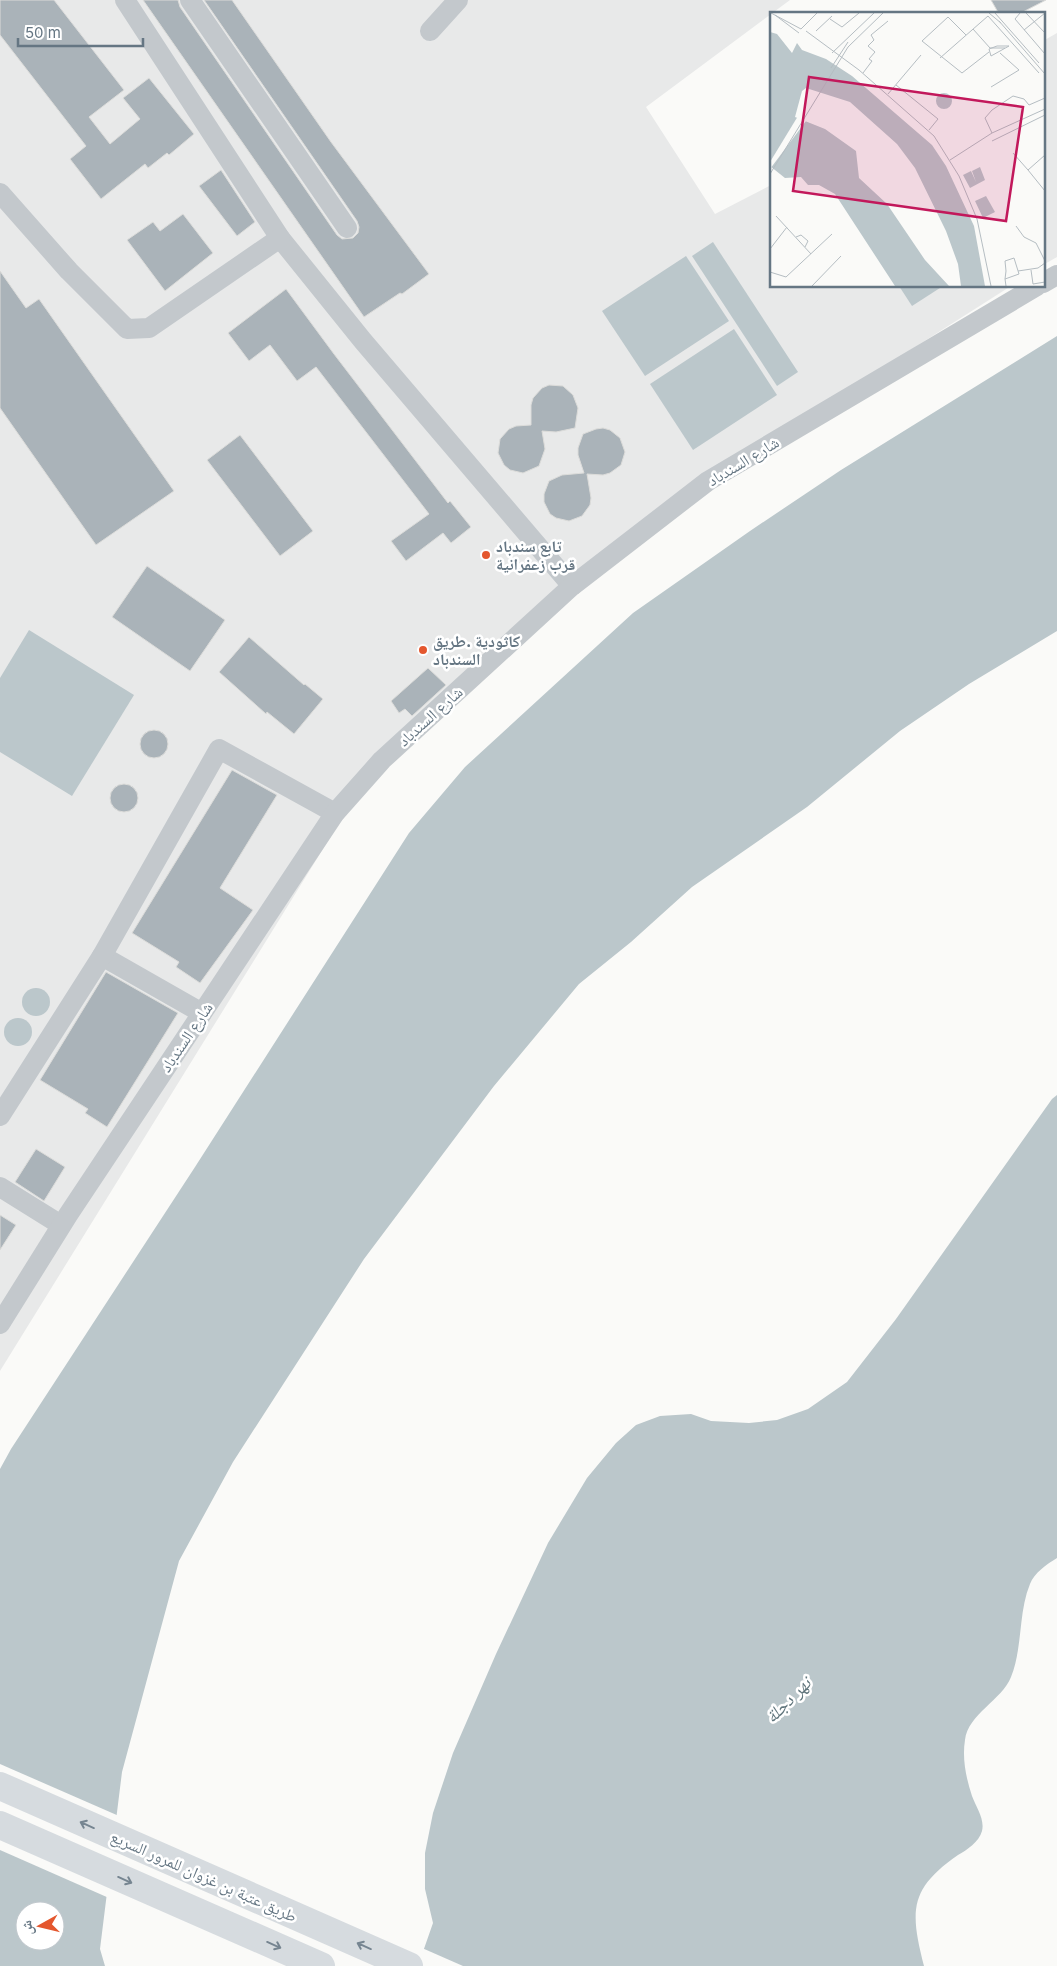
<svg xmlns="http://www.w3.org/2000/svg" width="1057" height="1966" font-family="Inter,'Noto Naskh Arabic',sans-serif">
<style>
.built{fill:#e8e9e9}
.water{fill:#bbc7cb;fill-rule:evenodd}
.pier{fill:#fafaf8}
.building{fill:#aab3b9;stroke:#dcdcda}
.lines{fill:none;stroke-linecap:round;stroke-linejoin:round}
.minor{stroke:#c3c8cc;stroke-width:20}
.highway{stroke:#d6dbdf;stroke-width:28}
.oneway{stroke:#768591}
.poi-dot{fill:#e4572e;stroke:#fff;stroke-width:2}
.labels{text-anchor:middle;stroke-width:5;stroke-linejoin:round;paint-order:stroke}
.street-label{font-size:16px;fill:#657683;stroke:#fff}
.poi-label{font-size:16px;font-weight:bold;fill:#657683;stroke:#fff;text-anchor:start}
.water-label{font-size:18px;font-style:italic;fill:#60757c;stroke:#fff}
.inset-road{fill:none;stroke:#b5bdc2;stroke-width:1}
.view{fill:#c2185b;fill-opacity:0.15;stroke:#c2185b;stroke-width:2.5}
.inset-edge{fill:none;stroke:#657683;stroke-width:2.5}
</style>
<rect width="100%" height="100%" fill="#fafaf8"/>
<g class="built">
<polygon points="0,0 790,0 646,107 715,214 771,185 771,286 1011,286 835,398 586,576 370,773 0,1371"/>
<polygon points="1057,33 1057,257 1043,265 1043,41"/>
</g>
<g class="water">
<polygon points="713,242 798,372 777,386 692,256"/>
<polygon points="686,256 729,321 645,376 602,311"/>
<polygon points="899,286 943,286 912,306"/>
<polygon points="734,329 777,395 693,450 650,384"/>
<path d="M 1057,336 L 1057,631 L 969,684 L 900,731 L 807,807 L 692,887 L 631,942 L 579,984 L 494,1086 L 364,1259 L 233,1462 L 179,1561 L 122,1772 L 100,1949 L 105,1966 L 0,1966 L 0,1469 L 11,1449 L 195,1167 L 409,833 L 465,767 L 633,613 L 750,531 L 841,470 ZM 25,1911 L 55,1911 L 55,1941 L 25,1941 Z"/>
<polygon points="29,630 134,695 72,796 0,752 0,678"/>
<circle cx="36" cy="1002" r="14"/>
<circle cx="18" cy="1032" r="14"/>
<path d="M 1057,1095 L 1057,1558 C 1047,1564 1034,1573 1030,1584 C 1018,1613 1023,1647 1011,1677 C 1002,1700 968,1714 965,1740 C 962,1758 966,1778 972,1796 C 976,1807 985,1819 982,1831 C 979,1842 967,1850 958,1855 C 909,1889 910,1911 924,1966 L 418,1966 L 433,1923 L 425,1889 L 425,1853 L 433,1813 L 453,1753 L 496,1654 L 548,1543 L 587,1478 L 616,1443 L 636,1425 L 660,1416 L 691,1414 L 711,1421 L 749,1423 L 777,1420 L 808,1409 L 847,1382 L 896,1319 L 1052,1099 Z"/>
</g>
<g class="pier">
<polygon points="0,1764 119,1816 109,1898 0,1850"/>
<polygon points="422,1948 463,1966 415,1966"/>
</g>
<g class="building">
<polygon points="0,0 54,0 124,90 89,117 110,144 140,119 123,98 149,78 194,134 169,155 167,153 148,168 145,164 101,199 70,159 86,146 0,35"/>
<polygon points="143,0 178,0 180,7 337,235 342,239 353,238 358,233 359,227 357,221 204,0 232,0 331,142 429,274 402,294 400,293 364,317"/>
<polygon points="991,0 1046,0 1019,14 999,14"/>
<polygon points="221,170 255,222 237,236 199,186"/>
<polygon points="183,214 213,253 165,291 127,240 153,222 160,231"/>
<polygon points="0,271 26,308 39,299 174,491 96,545 0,408"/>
<polygon points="286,289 334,354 448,503 450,501 471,527 451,543 443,533 406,561 391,541 429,514 316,367 297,381 270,345 249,361 228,333"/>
<polygon points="549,385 563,386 573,395 578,408 575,428 556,432 542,431 545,449 539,466 523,473 510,470 504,465 498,453 500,439 509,429 516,426 531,425 531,405 533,398 542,388"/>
<polygon points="603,428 610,430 620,438 625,452 621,465 610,473 603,475 587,474 591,498 590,505 582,516 569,521 556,518 550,514 544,502 544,494 549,481 562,475 584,473 578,455 578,448 583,434 596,429"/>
<polygon points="240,435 313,531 280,556 207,460"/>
<polygon points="147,566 225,620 190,671 112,617"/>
<polygon points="249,637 304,685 305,684 323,699 294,734 267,712 266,714 219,672"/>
<polygon points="428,668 446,685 412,716 405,709 399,713 391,701"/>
<circle cx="154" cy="744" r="14"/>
<polygon points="232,770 277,795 220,888 253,910 200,983 176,967 179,962 132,933"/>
<circle cx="124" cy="798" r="14"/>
<polygon points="106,972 178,1013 107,1127 85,1113 88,1109 40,1080"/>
<polygon points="36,1149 65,1167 44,1201 15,1182"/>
<polygon points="0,1215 16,1225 0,1250"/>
</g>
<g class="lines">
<g class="minor">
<polyline points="125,0 280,238 363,341 572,586"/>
<polyline points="190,0 347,228"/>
<polyline points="430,31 458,0"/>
<polyline points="0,193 69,271 127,329 149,328 280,238"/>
<polyline points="1043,283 1057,275"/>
<polyline points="102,956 202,1013"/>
<polyline points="0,1116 102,956 219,749 335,813"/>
<polyline points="0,1187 61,1225"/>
<polyline points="0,1324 68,1215 335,813 382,760 572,586 708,481 1037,286"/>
</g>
<g class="highway">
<polyline points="0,1786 409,1966"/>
<polyline points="0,1825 321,1966"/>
</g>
</g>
<defs><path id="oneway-shaft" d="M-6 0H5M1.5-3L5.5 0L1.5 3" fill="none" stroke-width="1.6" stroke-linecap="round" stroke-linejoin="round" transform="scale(1.25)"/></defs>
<g class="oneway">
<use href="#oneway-shaft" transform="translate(87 1825) rotate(-156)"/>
<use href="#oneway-shaft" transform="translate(125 1880) rotate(24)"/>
<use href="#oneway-shaft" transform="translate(274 1945) rotate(24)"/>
<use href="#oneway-shaft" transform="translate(364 1946) rotate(-156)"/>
</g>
<g class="poi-dot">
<circle cx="486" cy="555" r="5"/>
<circle cx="423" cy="650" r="5"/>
</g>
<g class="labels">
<g class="street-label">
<text transform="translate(743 461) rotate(-31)" y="6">شارع السندباد</text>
<text transform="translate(430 716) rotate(-42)" y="6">شارع السندباد</text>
<text transform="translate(186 1037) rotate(-56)" y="6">شارع السندباد</text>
<text transform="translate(204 1876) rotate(24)" y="6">طريق عتبة بن غزوان للمرور السريع</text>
</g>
<g class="poi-label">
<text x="496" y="552">تابع سندباد<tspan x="496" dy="18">قرب زعفرانية</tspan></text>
<text x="433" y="647">كاثودية .طريق<tspan x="433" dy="18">السندباد</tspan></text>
</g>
<g class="water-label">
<text transform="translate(788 1700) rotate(-45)" y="6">نهر دجلة</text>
</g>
</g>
<g transform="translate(770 12)">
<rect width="275" height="275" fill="#fafaf8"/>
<path d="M 0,20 L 7,22 L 22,41 L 27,31 L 32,38 L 56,47 L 82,64 L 162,133 L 176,154 L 204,214 L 215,274 L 191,274 L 188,252 L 176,219 L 145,156 L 127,132 L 80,90 L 36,76 L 32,79 L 25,105 L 55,117 L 86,139 L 89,166 L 117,192 L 155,248 L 179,274 L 125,274 L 65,182 L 49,173 L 38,173 L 31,165 L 15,166 L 0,154 ZM166 89a8 8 0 1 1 16 0a8 8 0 1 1-16 0ZM 210,155 L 215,168 L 200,176 L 193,163 L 201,159 L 206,170 L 202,159 ZM 216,184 L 225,200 L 213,206 L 205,189 Z" fill="#bbc7cb"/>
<path d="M 28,104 L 36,109 L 0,157 L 0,150 Z" fill="#fafaf8"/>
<path class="inset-road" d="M 1,1 L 31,17M 219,1 L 231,11M 225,1 L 269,51M 250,1 L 245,7 L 275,42M 256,1 L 275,21M 5,3 L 29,21M 60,7 L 72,15 L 89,1M 229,9 L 275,62M 31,17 L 47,1M 203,17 L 220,36 L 235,36M 254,18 L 275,1M 36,19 L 89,58 L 164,124 L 189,164 L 207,207 L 221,274M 46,19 L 62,4M 196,23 L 178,5 L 152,29 L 192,61 L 219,40M 227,34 L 239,34 L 221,44 L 219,37 ZM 62,41 L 104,1M 170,46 L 218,4 L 269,61M 61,56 L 78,30M 93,61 L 102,49 L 99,47 L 105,40 L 98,34 L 104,28 L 101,23 L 118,9M 126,73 L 168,107 L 159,118M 221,75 L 249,58 L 230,41M 118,82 L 151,43M 222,121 L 215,106 L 222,98 L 243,84 L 254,87 L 259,93 L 275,86M 222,129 L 275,103M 243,141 L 258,158 L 275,143M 180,148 L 222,121 L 275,97M 258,158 L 275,179M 0,162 L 78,35 L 113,1M 6,204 L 41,242M 246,214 L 254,225 L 266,231 L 275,249M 26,225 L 31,223 L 38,229 L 35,235M 0,237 L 17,215M 261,258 L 263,272 L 275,270M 248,259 L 268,256 L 275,251M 0,260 L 16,265 L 62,222M 235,267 L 249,262 L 244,246 L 235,249 L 236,259 L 235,267 L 236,274M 42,274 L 71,244"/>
<path class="view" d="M 39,65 L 253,95 L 236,209 L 23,179 Z"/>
<rect width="275" height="275" class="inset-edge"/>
</g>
<g transform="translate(40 1926) rotate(262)"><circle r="24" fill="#ffffff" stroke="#c1c8cd"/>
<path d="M0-4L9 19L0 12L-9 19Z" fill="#e4572e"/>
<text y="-8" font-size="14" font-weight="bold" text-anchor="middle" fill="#657683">ش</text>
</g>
<path d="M18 38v8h125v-8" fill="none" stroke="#657683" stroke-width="2.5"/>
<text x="25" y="38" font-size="15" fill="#657683" stroke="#ffffff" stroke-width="4" paint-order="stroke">50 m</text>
</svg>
